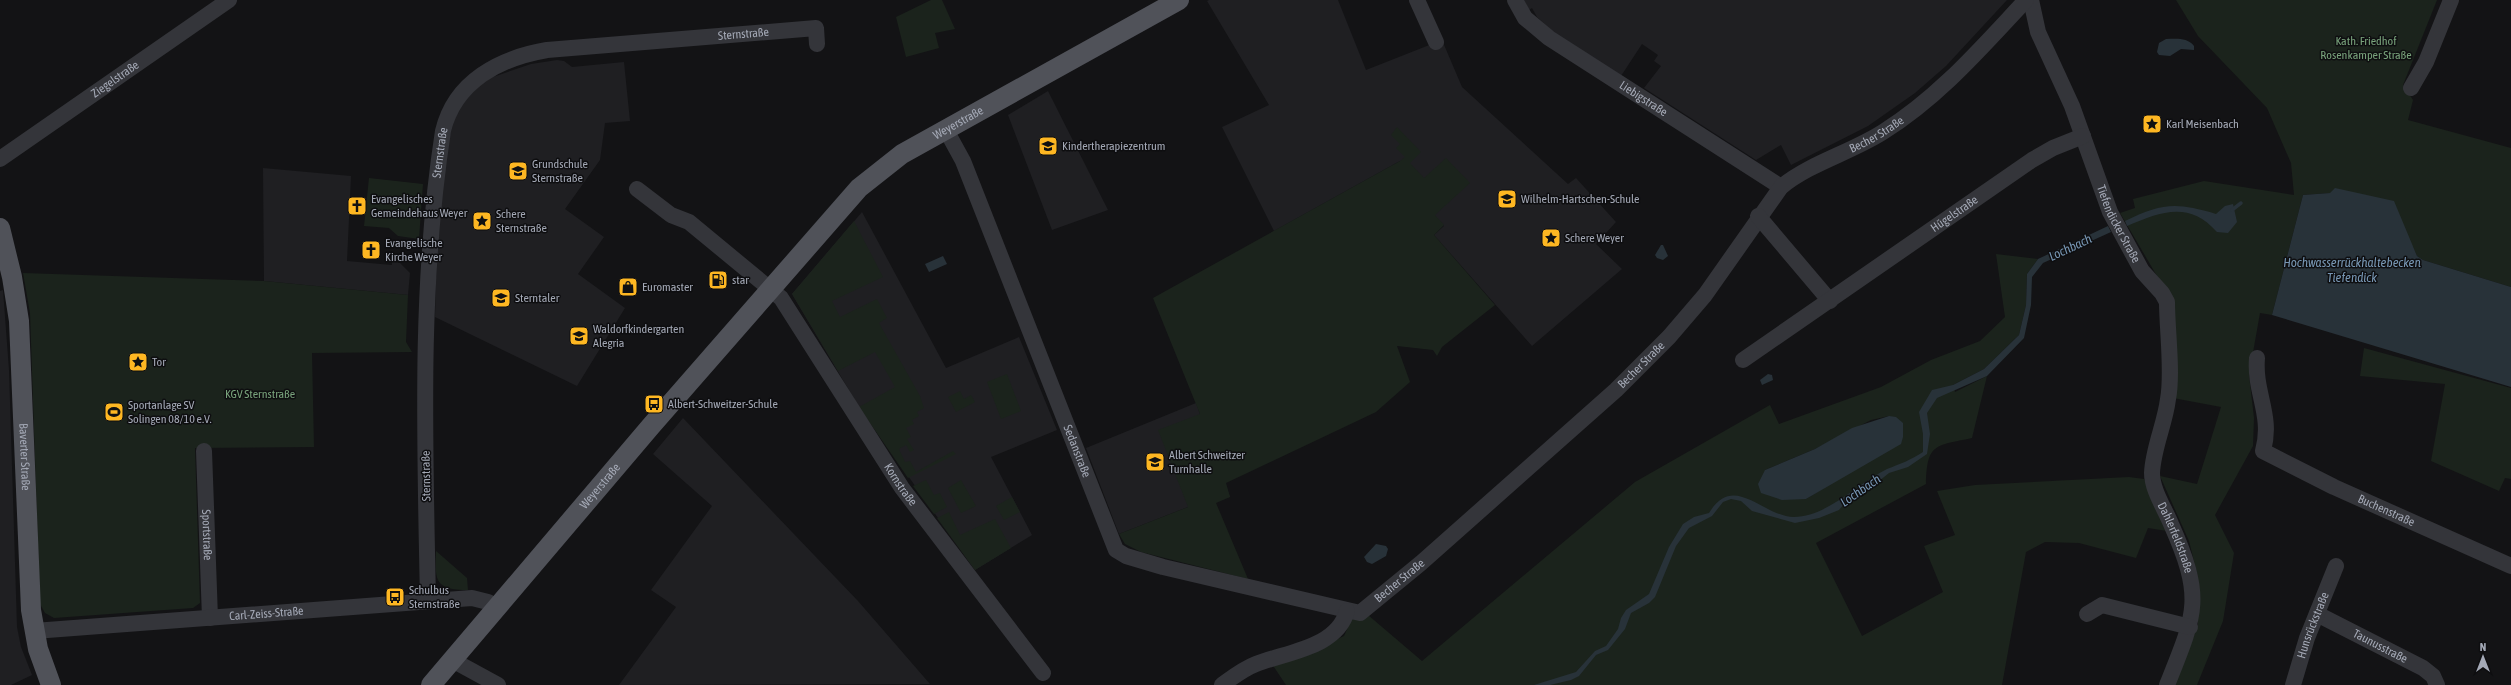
<svg xmlns="http://www.w3.org/2000/svg" width="2511" height="685" font-family="'Asap Condensed',sans-serif">
<style>
.built{fill:#1f1f22}
.green{fill:#1b231c;fill-rule:evenodd}
.water{fill:#283239}
.lines{fill:none;stroke-linecap:round;stroke-linejoin:round}
.stream{stroke:#283239;stroke-width:3.5}
.minor{stroke:#34353a;stroke-width:16}
.major{stroke:#505259;stroke-width:20}
.labels{text-anchor:middle;stroke-width:3;stroke-linejoin:round;paint-order:stroke}
.street-label{font-size:12px;fill:#a4a9b6;stroke:#0e0e10}
.park-label{font-size:12px;fill:#79a37c;stroke:#0e0e10}
.poi-label{font-size:12px;fill:#a4a9b6;stroke:#0e0e10;text-anchor:start}
.water-label{font-size:13px;font-style:italic;fill:#7897b4;stroke:#0e0e10}
</style>
<rect width="100%" height="100%" fill="#131315"/>
<g class="built">
<polygon points="1209,0 1338,0 1366,70 1442,40 1462,87 1568,184 1576,178 1616,222 1596,244 1622,269 1532,346 1434,235 1444,226 1412,190 1400,161 1274,231 1222,127 1269,105 1207,1"/>
<polygon points="1524,0 2007,0 1946,66 1915,93 1868,126 1791,165 1781,145 1756,160 1644,88 1661,66 1654,61 1658,55 1642,44 1621,76 1551,30 1537,17 1532,8 1529,10"/>
<polygon points="557,60 564,61 572,67 624,62 630,121 605,123 600,160 565,209 604,237 578,274 625,308 577,386 435,317 436,278 445,152 458,108 478,86 493,77 531,64"/>
<polygon points="1048,91 1108,210 1052,230 1008,115"/>
<polygon points="263,168 351,176 347,261 392,265 392,262 400,263 410,273 408,295 264,281"/>
<polygon points="862,212 946,368 1019,337 1057,430 991,457 1032,535 975,570 859,407 792,294"/>
<polygon points="3,290 9,370 17,627 21,647 32,675 11,685 0,685 0,291"/>
<polygon points="1196,403 1230,497 1188,507 1119,534 1086,448"/>
<polygon points="683,418 858,601 930,684 619,685 676,607 651,590 712,506 653,454"/>
</g>
<g class="green">
<polygon points="931,0 942,0 955,29 935,33 939,48 906,57 896,17"/>
<polygon points="2176,0 2437,0 2403,85 2413,100 2408,120 2511,148 2511,287 2423,260 2417,256 2413,247 2330,193 2303,195 2272,315 2260,313 2249,375 2254,418 2253,446 2215,515 2234,553 2223,621 2197,685 2174,685 2198,625 2198,577 2189,541 2160,476 2197,484 2221,407 2173,398 2174,305 2120,213 2135,208 2133,199 2204,181 2294,195 2291,163 2267,108 2198,36"/>
<polygon points="1397,127 1421,152 1410,163 1424,178 1446,158 1470,183 1435,215 1444,225 1434,235 1495,305 1442,347 1437,356 1433,350 1397,346 1410,382 1376,412 1226,483 1230,497 1216,503 1248,579 1141,552 1125,544 1119,534 1188,507 1158,430 1200,414 1153,298 1400,161 1405,157 1396,148 1400,144 1391,135"/>
<polygon points="369,178 423,184 419,239 398,236 389,228 364,226"/>
<polygon points="854,221 883,277 832,301 840,317 877,299 887,318 879,323 920,396 924,408 917,412 919,416 912,420 914,424 906,428 911,437 907,439 914,450 910,452 906,445 899,449 905,462 910,461 916,472 953,451 956,454 908,478 859,407 895,387 875,352 838,371 792,294"/>
<path d="M 1996,254 L 2038,259 L 2027,274 L 2026,305 L 2019,335 L 1984,369 L 1953,385 L 1955,392 L 1987,376 L 1972,438 C 1935,446 1927,443 1926,484 L 1816,543 L 1862,636 L 1943,592 L 1924,546 L 1955,535 L 1937,491 L 1975,485 L 2129,477 L 2144,479 L 2167,531 L 2148,528 L 2136,558 L 2079,543 L 2045,542 L 2026,552 L 2002,685 L 1286,685 L 1272,664 L 1300,656 L 1344,636 L 1353,616 L 1368,615 L 1422,661 L 1635,482 L 1770,405 L 1779,424 L 1881,387 L 1931,360 L 1980,341 L 2005,317 ZM 1889,416 L 1824,488 L 1806,499 L 1765,470 L 1815,449 L 1871,420 Z"/>
<polygon points="23,273 264,281 408,295 406,342 412,352 312,353 314,447 195,448 200,603 193,608 54,618 45,613 40,604 30,313"/>
<polygon points="2364,348 2511,388 2511,479 2505,478 2499,491 2431,461 2445,384 2360,376"/>
<polygon points="1007,374 1021,411 1001,419 987,382"/>
<polygon points="960,391 964,399 971,395 975,402 956,412 948,397"/>
<polygon points="926,480 934,495 940,493 947,507 934,514 913,486"/>
<polygon points="961,480 976,506 961,513 948,488"/>
<polygon points="1012,497 1020,512 1004,520 996,506"/>
<polygon points="949,512 960,535 995,519 1011,548 975,570 937,518"/>
<path d="M 436,551 L 467,578 L 468,590 C 434,590 435,580 436,551 Z"/>
</g>
<g class="water">
<path d="M 2166,39 C 2176,39 2187,37 2194,46 L 2194,50 L 2181,49 L 2170,56 L 2159,55 L 2157,52 L 2159,43 Z"/>
<polygon points="2335,188 2394,201 2417,256 2423,260 2511,287 2511,387 2272,315 2303,195 2330,193"/>
<path d="M 2233,204 L 2237,222 L 2228,233 L 2217,232 C 2189,200 2160,212 2127,226 L 2125,221 C 2162,203 2176,202 2216,214 L 2225,206 Z"/>
<path d="M 2108,226 L 2111,232 L 2043,263 L 2032,277 L 2031,305 L 2024,338 L 1987,376 L 1937,398 L 1927,413 L 1930,434 L 1927,454 L 1908,467 L 1889,473 L 1874,485 L 1850,497 L 1839,510 L 1819,518 L 1795,523 L 1752,511 L 1741,501 L 1731,499 L 1723,502 L 1712,516 L 1689,528 L 1676,546 L 1655,597 L 1649,603 L 1631,613 L 1625,629 L 1608,650 L 1596,655 L 1579,676 L 1571,680 L 1550,685 L 1534,685 L 1576,672 L 1595,651 L 1606,646 L 1618,629 L 1621,618 L 1626,610 L 1649,594 L 1669,547 L 1683,524 L 1694,517 L 1709,513 C 1734,472 1761,516 1794,517 C 1827,517 1858,483 1887,469 C 1900,464 1911,460 1923,452 L 1923,434 L 1919,412 L 1932,390 L 1953,385 L 1984,369 L 2019,335 L 2026,305 L 2027,274 L 2038,259 Z"/>
<polygon points="1661,245 1663,245 1668,256 1663,260 1657,258 1655,255"/>
<polygon points="943,256 947,264 929,272 925,264"/>
<polygon points="1768,374 1772,375 1773,380 1762,385 1760,380"/>
<polygon points="1889,416 1896,417 1903,423 1903,437 1901,444 1806,499 1782,500 1761,493 1758,484 1765,470 1815,449 1852,428"/>
<polygon points="1376,544 1386,546 1388,549 1386,556 1372,564 1367,562 1364,557"/>
</g>
<g class="lines">
<polyline class="stream" points="2232,210 2241,203"/>
<g class="minor">
<polyline points="1417,0 1436,42"/>
<path id="s1" d="M 1515,0 L 1525,18 L 1549,38 L 1781,187"/>
<path id="s2" d="M 2031,0 L 2038,32 L 2072,106 L 2110,212 L 2142,271 L 2162,293 L 2167,302 C 2167,330 2173,373 2168,399 C 2165,424 2153,448 2152,473 C 2152,490 2165,509 2171,524 C 2204,598 2196,613 2167,685"/>
<polyline points="2411,88 2426,62 2451,0"/>
<path id="s3" d="M 946,130 L 963,161 L 1116,550 L 1126,556 L 1163,567 L 1360,613 L 1421,563 L 1616,390 L 1669,337 L 1705,295 L 1781,187 C 1810,163 1850,153 1883,132 C 1939,97 1981,48 2026,0"/>
<path id="s4" d="M 0,159 L 229,0"/>
<path id="s5" d="M 637,189 L 671,215 L 689,222 L 781,298 L 902,488 L 1043,673"/>
<polyline points="1758,216 1830,301"/>
<path id="s6" d="M 2257,358 C 2254,393 2273,415 2263,451 L 2334,487 L 2511,566"/>
<path id="s7" d="M 1743,360 L 2032,160 L 2053,148 L 2083,136"/>
<path id="s8" d="M 204,451 L 210,618"/>
<path id="s9" d="M 428,601 C 425,444 419,286 443,131 C 455,81 500,58 547,50 L 816,28 L 817,44"/>
<polyline points="2087,614 2102,605 2190,627"/>
<path id="s10" d="M 2317,614 L 2423,668 L 2433,676 L 2437,685"/>
<path id="s11" d="M 34,631 L 472,598 L 488,602 L 497,608"/>
<polyline points="454,661 498,685"/>
<path d="M 1222,685 C 1233,677 1243,669 1256,664 C 1286,652 1337,648 1347,611"/>
<path id="s12" d="M 2293,685 L 2307,638 L 2336,566"/>
</g>
<g class="major">
<path id="s13" d="M 0,228 L 12,277 L 19,321 L 31,610 L 38,649 L 51,685"/>
<path id="s14" d="M 431,685 L 651,426 L 859,188 L 902,154 L 1179,0"/>
</g>
</g>
<defs>
<g id="sight-square" transform="scale(1)"><rect x="-9" y="-9" width="18" height="18" rx="4" fill="#feb722" stroke="#0e0e10"/><path d="M0-6L1.8-2.2L6-1.7L2.9 1.2L3.7 5.4L0 3.3L-3.7 5.4L-2.9 1.2L-6-1.7L-1.8-2.2Z" fill="#111"/></g>
<g id="school-square" transform="scale(1)"><rect x="-9" y="-9" width="18" height="18" rx="4" fill="#feb722" stroke="#0e0e10"/><path d="M0-5L7-2L0 1L-7-2ZM-4 1L0 2.5L4 1V4Q0 6-4 4Z" fill="#111"/></g>
<g id="church-square" transform="scale(1)"><rect x="-9" y="-9" width="18" height="18" rx="4" fill="#feb722" stroke="#0e0e10"/><path d="M-1.2-6h2.4v3.5h3.3v2.4h-3.3V6h-2.4V-.1h-3.3v-2.4h3.3Z" fill="#111"/></g>
<g id="fuel-square" transform="scale(1)"><rect x="-9" y="-9" width="18" height="18" rx="4" fill="#feb722" stroke="#0e0e10"/><path d="M-5.5-6h7V0h2V4h1.3V-2.5L3-4.5l.8-.8L6-3V5H2.5V1h-1V6h-7ZM-4.2-4.7v3.2H.2V-4.7Z" fill="#111"/></g>
<g id="shop-square" transform="scale(1)"><rect x="-9" y="-9" width="18" height="18" rx="4" fill="#feb722" stroke="#0e0e10"/><path d="M-5-2.5h2.3a2.7 3.5 0 0 1 5.4 0H5L5.5 6h-11ZM-1.5-2.5h3a1.5 2.3 0 0 0-3 0Z" fill="#111"/></g>
<g id="bus-square" transform="scale(1)"><rect x="-9" y="-9" width="18" height="18" rx="4" fill="#feb722" stroke="#0e0e10"/><path d="M-5-6H5V4H4V6H2V4H-2V6H-4V4H-5ZM-3.5-4V0h7V-4ZM-3.5 1.2v1.5H-2V1.2ZM2 1.2v1.5H3.5V1.2Z" fill="#111"/></g>
<g id="stadium-square" transform="scale(1)"><rect x="-9" y="-9" width="18" height="18" rx="4" fill="#feb722" stroke="#0e0e10"/><path d="M0-5a6.5 5 0 1 0 0 10a6.5 5 0 1 0 0-10ZM-3.5-1.8h7v3.6h-7Z" fill="#111"/></g>
</defs>
<g fill-rule="evenodd">
<use href="#sight-square" x="2152" y="124"/>
<use href="#school-square" x="1048" y="146"/>
<use href="#school-square" x="518" y="171"/>
<use href="#school-square" x="1507" y="199"/>
<use href="#church-square" x="357" y="206"/>
<use href="#sight-square" x="482" y="221"/>
<use href="#sight-square" x="1551" y="238"/>
<use href="#church-square" x="371" y="250"/>
<use href="#fuel-square" x="718" y="280"/>
<use href="#shop-square" x="628" y="287"/>
<use href="#school-square" x="501" y="298"/>
<use href="#school-square" x="579" y="336"/>
<use href="#sight-square" x="138" y="362"/>
<use href="#bus-square" x="654" y="404"/>
<use href="#stadium-square" x="114" y="412"/>
<use href="#school-square" x="1155" y="462"/>
<use href="#bus-square" x="395" y="597"/>
</g>
<g class="labels">
<g class="street-label">
<text dy="4" stroke="none"><textPath href="#s9" startOffset="808">Sternstraße</textPath></text>
<text dy="4" stroke="none"><textPath href="#s4" startOffset="140">Ziegelstraße</textPath></text>
<text dy="4" stroke="none"><textPath href="#s1" startOffset="164">Liebigstraße</textPath></text>
<text dy="4" stroke="none"><textPath href="#s14" startOffset="775">Weyerstraße</textPath></text>
<text dy="4" stroke="none"><textPath href="#s3" startOffset="1417">Becher Straße</textPath></text>
<text dy="4" stroke="none"><textPath href="#s9" startOffset="449">Sternstraße</textPath></text>
<text dy="4" stroke="none"><textPath href="#s7" startOffset="257">Hügelstraße</textPath></text>
<text dy="4" stroke="none"><textPath href="#s2" startOffset="241">Tiefendicker Straße</textPath></text>
<text dy="4" stroke="none"><textPath href="#s3" startOffset="1081">Becher Straße</textPath></text>
<text dy="4" stroke="none"><textPath href="#s3" startOffset="347">Sedanstraße</textPath></text>
<text dy="4" stroke="none"><textPath href="#s13" startOffset="231">Baverter Straße</textPath></text>
<text transform="translate(426 476) rotate(-91)" y="4">Sternstraße</text>
<text dy="4" stroke="none"><textPath href="#s5" startOffset="403">Kornstraße</textPath></text>
<text dy="4" stroke="none"><textPath href="#s14" startOffset="261">Weyerstraße</textPath></text>
<text dy="4" stroke="none"><textPath href="#s6" startOffset="231">Buchenstraße</textPath></text>
<text dy="4" stroke="none"><textPath href="#s8" startOffset="84">Sportstraße</textPath></text>
<text dy="4" stroke="none"><textPath href="#s2" startOffset="576">Dahlerfeldstraße</textPath></text>
<text dy="4" stroke="none"><textPath href="#s3" startOffset="757">Becher Straße</textPath></text>
<text dy="4" stroke="none"><textPath href="#s11" startOffset="233">Carl-Zeiss-Straße</textPath></text>
<text dy="4" stroke="none"><textPath href="#s12" startOffset="63">Hunsrückstraße</textPath></text>
<text dy="4" stroke="none"><textPath href="#s10" startOffset="71">Taunusstraße</textPath></text>
</g>
<g class="park-label">
<text x="2366" y="45">Kath. Friedhof<tspan x="2366" dy="14">Rosenkamper Straße</tspan></text>
<text x="260" y="398">KGV Sternstraße</text>
</g>
<g class="poi-label">
<text x="2166" y="128">Karl Meisenbach</text>
<text x="1062" y="150">Kindertherapiezentrum</text>
<text x="532" y="168">Grundschule<tspan x="532" dy="14">Sternstraße</tspan></text>
<text x="371" y="203">Evangelisches<tspan x="371" dy="14">Gemeindehaus Weyer</tspan></text>
<text x="1521" y="203">Wilhelm-Hartschen-Schule</text>
<text x="496" y="218">Schere<tspan x="496" dy="14">Sternstraße</tspan></text>
<text x="1565" y="242">Schere Weyer</text>
<text x="385" y="247">Evangelische<tspan x="385" dy="14">Kirche Weyer</tspan></text>
<text x="732" y="284">star</text>
<text x="642" y="291">Euromaster</text>
<text x="515" y="302">Sterntaler</text>
<text x="593" y="333">Waldorfkindergarten<tspan x="593" dy="14">Alegria</tspan></text>
<text x="152" y="366">Tor</text>
<text x="668" y="408">Albert-Schweitzer-Schule</text>
<text x="128" y="409">Sportanlage SV<tspan x="128" dy="14">Solingen 08/10 e.V.</tspan></text>
<text x="1169" y="459">Albert Schweitzer<tspan x="1169" dy="14">Turnhalle</tspan></text>
<text x="409" y="594">Schulbus<tspan x="409" dy="14">Sternstraße</tspan></text>
</g>
<g class="water-label">
<text transform="translate(2070 247) rotate(-25)" y="5">Lochbach</text>
<text x="2352" y="267">Hochwasserrückhaltebecken<tspan x="2352" dy="15">Tiefendick</tspan></text>
<text transform="translate(1860 490) rotate(-35)" y="5">Lochbach</text>
</g>
</g>
<g transform="translate(2483 657)" stroke="#0e0e10" stroke-width="3" paint-order="stroke">
<path d="M0-3L7 15L0 10L-7 15Z" fill="#a4a9b6"/>
<text y="-6" font-size="11" font-weight="bold" text-anchor="middle" fill="#a4a9b6">N</text>
</g>
</svg>
